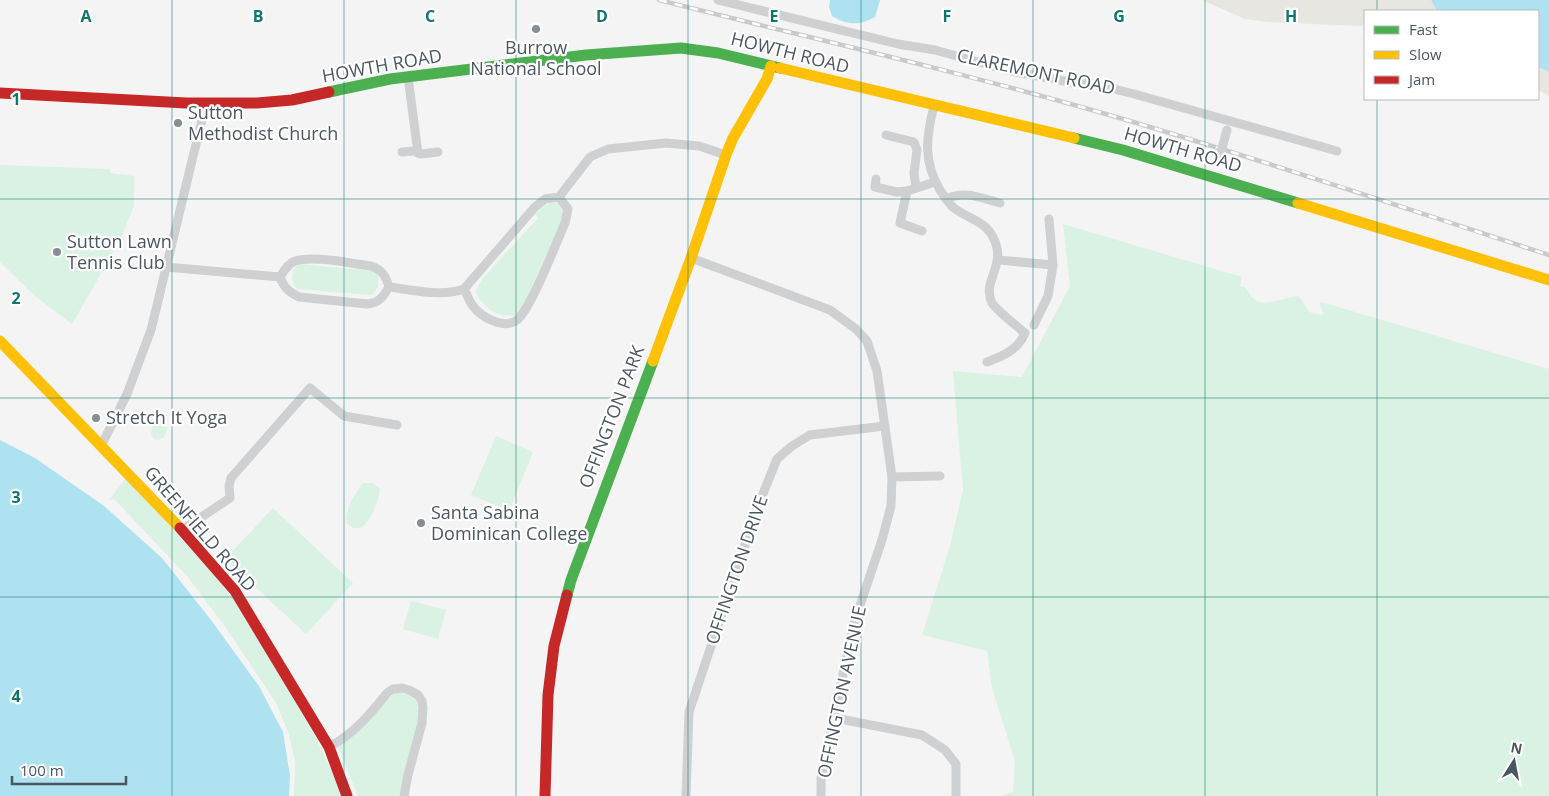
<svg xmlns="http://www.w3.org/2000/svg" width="1549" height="796" font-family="'Open Sans',sans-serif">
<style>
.green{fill:#d9f2e3}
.sand{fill:#e7e6e1}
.water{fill:#aee2f0}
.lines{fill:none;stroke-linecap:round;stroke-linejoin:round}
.street{stroke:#ced0d2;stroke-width:9}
.fast{stroke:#4caf50;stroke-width:11}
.slow{stroke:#ffc107;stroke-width:11}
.jam{stroke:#c62828;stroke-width:11}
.rail-casing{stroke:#c9cacc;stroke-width:4.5}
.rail{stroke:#fff;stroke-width:2.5;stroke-dasharray:8;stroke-linecap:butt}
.street-bridge{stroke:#ced0d2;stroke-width:9}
.grid{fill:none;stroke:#0f766e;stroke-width:1;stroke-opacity:0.55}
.poi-dot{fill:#868d94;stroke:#fff;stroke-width:2}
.labels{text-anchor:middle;stroke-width:4.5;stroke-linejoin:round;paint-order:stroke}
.poi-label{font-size:18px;fill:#4a5661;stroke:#fff;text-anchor:start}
.street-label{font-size:18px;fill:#4a5661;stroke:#fff}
.grid-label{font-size:16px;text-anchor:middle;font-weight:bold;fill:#0f766e;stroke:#fff;stroke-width:4.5;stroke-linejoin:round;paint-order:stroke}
</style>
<rect width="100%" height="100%" fill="#f4f4f4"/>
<g class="green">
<polygon points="0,165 110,169 110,173 134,176 134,206 130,216 119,242 72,324 35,296 0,262"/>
<path d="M 551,203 L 558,203 L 564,210 L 565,215 L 521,310 L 514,316 C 492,315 487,310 475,292 L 482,279 L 538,218 L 535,215 L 544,206 Z"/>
<path d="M 1063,224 L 1242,277 L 1240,286 L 1245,287 C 1249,291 1251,297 1255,300 C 1266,307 1286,297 1298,296 C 1310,306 1303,316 1324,314 L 1319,304 L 1321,302 L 1549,369 L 1549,796 L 1000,796 L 1013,792 L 1015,761 L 992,688 L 987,651 L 922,635 L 950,546 L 963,490 L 953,371 L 1022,377 L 1070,286 Z"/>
<path d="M 299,264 L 374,271 L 378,276 L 378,287 L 372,295 L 297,289 C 290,280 290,271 299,264 Z"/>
<polygon points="158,419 164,419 161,422 161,426 168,427 164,437 159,440 154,439 151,434 153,423"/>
<polygon points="496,436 533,452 509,511 471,495"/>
<polygon points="126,478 206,566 237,603 315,736 339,786 341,796 294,796 295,762 289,734 276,703 224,625 187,576 114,499 109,500"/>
<path d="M 364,483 L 372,483 L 380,489 C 379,502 364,543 347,523 C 344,512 355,491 364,483 Z"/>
<polygon points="273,508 353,583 306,634 225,559"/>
<polygon points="411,601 446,610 438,639 403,629"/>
<path d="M 396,692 C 405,694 415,695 418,705 C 423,721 405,778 400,796 L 358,796 L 338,746 L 384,702 Z"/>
</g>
<g class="sand">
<polygon points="1202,0 1431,0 1437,11 1365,11 1365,24 1361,26 1266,22 1245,19"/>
<polygon points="1538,67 1549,72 1549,96 1538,90"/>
</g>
<g class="water">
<path d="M 830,0 L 880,0 L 875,17 C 858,26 848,25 832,16 L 829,7 Z"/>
<polygon points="1431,0 1549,0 1549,72 1538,67 1538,11 1437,11"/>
<polygon points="0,440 35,458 104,506 162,558 211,620 259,686 283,732 290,776 289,796 0,796"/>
</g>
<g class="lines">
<g class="street">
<polyline points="718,0 898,44 935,50 1015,72 1070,82 1090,83 1134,94 1337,151"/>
<polyline points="408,77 418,153"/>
<path d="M 934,106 C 926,137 923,161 940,190 C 944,196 948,203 954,208 C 967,218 985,221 993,237 C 1008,265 981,281 992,303 C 996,310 1018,327 1025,333 C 1018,350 1003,356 987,362"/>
<polyline points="886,135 914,142 917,150 914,173 916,188"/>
<polyline points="402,152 414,151 421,154 438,152"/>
<polyline points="876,179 875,187 897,192 907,191"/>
<path d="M 946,199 C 964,190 981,198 1000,203"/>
<polyline points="922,231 900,223 907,191 935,182"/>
<polyline points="691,258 830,310 856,329 867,341 877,371 892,477 891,506 882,540 854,623 821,778 821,796"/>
<polyline points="998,260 1053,265"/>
<path d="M 166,267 L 280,277 C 284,271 286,266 293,262 C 307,254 354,264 371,266 C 382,270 386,276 389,287 C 383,297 379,303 367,304 L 299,297 C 289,292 284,288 280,277"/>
<path d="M 389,287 C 414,290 441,297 464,289 L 535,207 L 545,199 L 559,197 L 590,157 L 608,149 L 666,143 L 699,146 L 726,155"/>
<path d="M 464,289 C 467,294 469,301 473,306 C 481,317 504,330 517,320 C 531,309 556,243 565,223 L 568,209 L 559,197"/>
<polyline points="1034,325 1048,296 1053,265 1049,219"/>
<polyline points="101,446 127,394 151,330 206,103"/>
<polyline points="892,477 940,476"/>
<polyline points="182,530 230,498 229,486 231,478 310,388 344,416 397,425"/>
<polyline points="835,718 922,735 945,750 956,764 956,796"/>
<path d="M 329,747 C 356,732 369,715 388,692 L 393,689 L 402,688 L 409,690 L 418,695 L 422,701 L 423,708 L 422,723 L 408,775 L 404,796"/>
<polyline points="686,796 689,712 758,506 777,459 792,446 810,435 885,426"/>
</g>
<g class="fast">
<polyline points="329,92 390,79 586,55 681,48 718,53 780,68"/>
<polyline points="1074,138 1123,150 1298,203"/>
<polyline points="567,595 571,580 653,361"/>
</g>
<g class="slow">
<polyline points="780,68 1074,138"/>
<polyline points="1298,203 1549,280"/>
<polyline points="0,341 180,528"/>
<polyline points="653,361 691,258 726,155 733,138 767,79 771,66"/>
</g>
<g class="jam">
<polyline points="0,93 186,103 257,103 292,100 329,92"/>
<polyline points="180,528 235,591 329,747 347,796"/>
<polyline points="545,796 548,695 554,646 567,595"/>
</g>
<g class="rail-casing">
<path id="rail" d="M 659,0 C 814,39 970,74 1123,119 C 1266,161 1407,209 1549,255"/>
</g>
<use href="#rail" class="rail"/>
<polyline class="street-bridge" points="1218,162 1227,130"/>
</g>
<path class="grid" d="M 172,0 L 172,796M 344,0 L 344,796M 516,0 L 516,796M 688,0 L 688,796M 861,0 L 861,796M 1033,0 L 1033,796M 1205,0 L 1205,796M 1377,0 L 1377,11M 1377,99 L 1377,796M 0,199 L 1549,199M 0,398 L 1549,398M 0,597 L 1549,597"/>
<g class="poi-dot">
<circle cx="536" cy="29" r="5"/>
<circle cx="178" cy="123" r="5"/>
<circle cx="57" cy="252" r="5"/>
<circle cx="96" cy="418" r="5"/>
<circle cx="421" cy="523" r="5"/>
</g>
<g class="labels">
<g class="poi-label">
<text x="536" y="54" text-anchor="middle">Burrow<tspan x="536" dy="21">National School</tspan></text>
<text x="188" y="119">Sutton<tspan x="188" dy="21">Methodist Church</tspan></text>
<text x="67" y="248">Sutton Lawn<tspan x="67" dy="21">Tennis Club</tspan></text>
<text x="106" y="424">Stretch It Yoga</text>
<text x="431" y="519">Santa Sabina<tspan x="431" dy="21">Dominican College</tspan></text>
</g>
<g class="street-label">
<text transform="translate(790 53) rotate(14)" y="6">HOWTH ROAD</text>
<text transform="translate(382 66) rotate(-10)" y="6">HOWTH ROAD</text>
<text transform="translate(1036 72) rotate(12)" y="6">CLAREMONT ROAD</text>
<text transform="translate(1183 150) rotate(16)" y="6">HOWTH ROAD</text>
<text transform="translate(612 417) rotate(-69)" y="6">OFFINGTON PARK</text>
<text transform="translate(200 529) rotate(49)" y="6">GREENFIELD ROAD</text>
<text transform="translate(737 570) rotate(-71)" y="6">OFFINGTON DRIVE</text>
<text transform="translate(842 692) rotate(-78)" y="6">OFFINGTON AVENUE</text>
</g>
</g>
<g class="grid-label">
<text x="86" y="22">A</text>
<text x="258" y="22">B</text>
<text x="430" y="22">C</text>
<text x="602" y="22">D</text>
<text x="774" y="22">E</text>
<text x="947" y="22">F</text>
<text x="1119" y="22">G</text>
<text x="1291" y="22">H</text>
<text x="16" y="105">1</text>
<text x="16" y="304">2</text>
<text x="16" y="503">3</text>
<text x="16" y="702">4</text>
</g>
<rect x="1364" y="10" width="175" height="90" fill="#ffffff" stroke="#b7bbc0"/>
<rect x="1374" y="26" width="25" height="8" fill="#4caf50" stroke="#b7bbc0"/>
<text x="1409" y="35" font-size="15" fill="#4a5661">Fast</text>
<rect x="1374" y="51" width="25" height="8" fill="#ffc107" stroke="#b7bbc0"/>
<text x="1409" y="60" font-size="15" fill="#4a5661">Slow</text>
<rect x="1374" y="76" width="25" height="8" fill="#c62828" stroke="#b7bbc0"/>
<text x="1409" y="85" font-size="15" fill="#4a5661">Jam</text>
<g transform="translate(1514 761) rotate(11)" stroke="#ffffff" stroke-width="4" paint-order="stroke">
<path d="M0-4L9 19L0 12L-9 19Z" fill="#4a5661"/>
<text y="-8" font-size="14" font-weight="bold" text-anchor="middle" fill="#4a5661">N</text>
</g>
<path d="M12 776v8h114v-8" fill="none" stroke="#4a5661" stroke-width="2.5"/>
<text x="20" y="776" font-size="15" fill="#4a5661" stroke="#ffffff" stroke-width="4" paint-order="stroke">100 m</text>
</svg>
